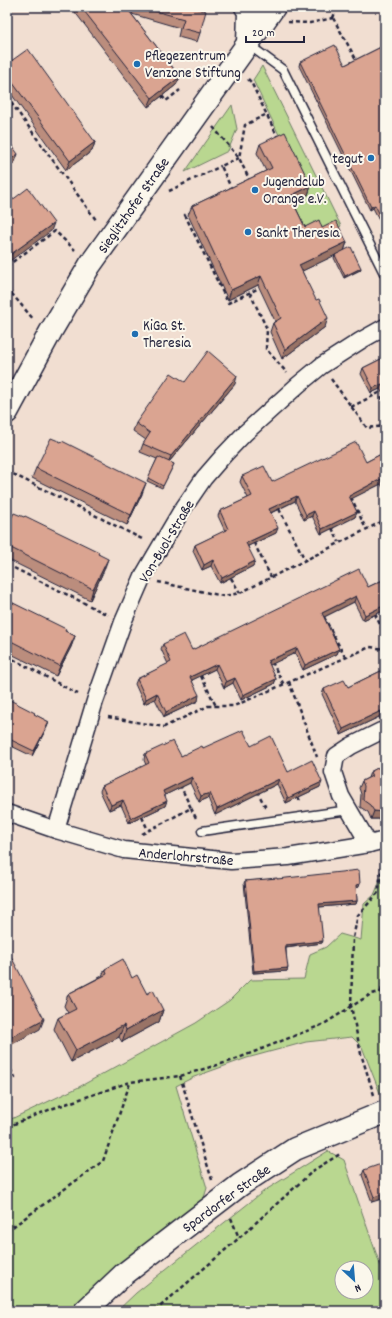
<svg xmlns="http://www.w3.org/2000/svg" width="392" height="1318" font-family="Dekko,sans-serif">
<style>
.green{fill:#b9d790;stroke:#6e7c66;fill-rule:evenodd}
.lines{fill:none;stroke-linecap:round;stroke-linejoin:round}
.lane-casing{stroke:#22223b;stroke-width:11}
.street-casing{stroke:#22223b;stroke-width:19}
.secondary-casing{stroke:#22223b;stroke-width:25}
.path{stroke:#22223b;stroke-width:2.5;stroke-dasharray:4 3;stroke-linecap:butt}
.lane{stroke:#fbf7ec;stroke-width:8}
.street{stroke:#fbf7ec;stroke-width:16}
.secondary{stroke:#fbf7ec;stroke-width:22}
.wall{fill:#bb8d7d;stroke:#22223b}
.shaded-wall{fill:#997366;stroke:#22223b}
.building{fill:#daa491;stroke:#22223b}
.poi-dot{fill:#1f6fb2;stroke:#fbf7ec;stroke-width:1.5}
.labels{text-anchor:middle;stroke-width:4;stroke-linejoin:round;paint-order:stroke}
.poi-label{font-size:15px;fill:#22223b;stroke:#fbf7ec;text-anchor:start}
.street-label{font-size:15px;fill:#22223b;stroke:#fbf7ec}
</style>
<rect width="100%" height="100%" fill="#f1ded1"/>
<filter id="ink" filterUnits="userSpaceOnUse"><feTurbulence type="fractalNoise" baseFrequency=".025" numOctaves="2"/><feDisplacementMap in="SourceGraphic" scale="8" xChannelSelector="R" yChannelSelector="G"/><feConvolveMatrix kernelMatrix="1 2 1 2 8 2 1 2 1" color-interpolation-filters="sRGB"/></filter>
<g filter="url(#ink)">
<g class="green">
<polygon points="262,66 341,226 319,237 302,236 287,205 307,194 253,80"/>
<polygon points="232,105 237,129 228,151 185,172"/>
<polygon points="385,869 385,1100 383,1101 362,1047 352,1037 306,1042 247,1058 194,1077 176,1086 207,1188 203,1201 81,1299 70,1311 7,1311 7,1121 79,1087 196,1023 230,1000 250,980 304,979 310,954 326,947 340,934 361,940 364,904 374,895"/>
<path d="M 328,1151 L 344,1160 L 385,1279 L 385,1311 L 117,1311 L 136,1293 L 264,1191 ZM 342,1268 L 366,1268 L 366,1292 L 342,1292 Z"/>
</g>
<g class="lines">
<g class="lane-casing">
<g id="lane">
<polyline points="249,45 283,70 385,275"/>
<polyline points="202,831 349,810"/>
</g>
</g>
<g class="street-casing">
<g id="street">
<polyline points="7,813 56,830 124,850 231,861 288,857 369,844 385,840"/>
<polyline points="56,830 95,701 123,622 143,576 180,513 204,478 224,455 245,433 298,385 321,366 360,341 385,327"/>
<polyline points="369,844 341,796 333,772 336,756 351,746 381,731"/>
</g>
</g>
<g class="secondary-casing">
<g id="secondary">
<polyline points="246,7 249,11 248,44"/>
<polyline points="7,412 51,331 90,265 274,7"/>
<polyline points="85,1311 123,1275 240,1185 295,1149 385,1112"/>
</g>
</g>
<g class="path">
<polyline points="333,18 357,61"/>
<polyline points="333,18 337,7"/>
<polyline points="288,22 310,23 333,18"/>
<polyline points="248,79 251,82 278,138"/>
<polyline points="162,96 166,101 180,90"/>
<polyline points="7,97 96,220"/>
<polyline points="213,127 239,158 250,181"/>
<polyline points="232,190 221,166 239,158 245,125 267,114"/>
<polyline points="169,191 221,166"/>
<polyline points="192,212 185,215 228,303 257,289"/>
<polyline points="7,266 55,231 75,250"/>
<polyline points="7,288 34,320"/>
<polyline points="250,293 267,329 266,349 287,373"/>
<polyline points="331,379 367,428 385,426"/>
<polyline points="351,407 379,393 385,404"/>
<polyline points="7,471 144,540"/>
<polyline points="351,497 366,529"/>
<polyline points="279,509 305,560"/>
<polyline points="332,528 339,542"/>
<polyline points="254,543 271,577"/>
<polyline points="14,568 108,615"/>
<polyline points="231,578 240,593"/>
<polyline points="158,582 223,596 240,593 385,520"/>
<polyline points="375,614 385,635"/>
<polyline points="324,617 345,657"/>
<polyline points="7,656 78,694"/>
<polyline points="272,662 284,685"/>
<polyline points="201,676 216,706"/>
<polyline points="289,682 317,757"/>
<polyline points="108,717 164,727 208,706 234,706 370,647 385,649"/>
<polyline points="257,791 266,808"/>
<polyline points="298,797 301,803"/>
<polyline points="191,808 196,818"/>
<polyline points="142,817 148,830"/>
<polyline points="142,834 191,808 181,787"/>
<polyline points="381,992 385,976"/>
<polyline points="7,1063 15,1078 7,1081"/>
<polyline points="180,1076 212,1180"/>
<polyline points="374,1095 361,1054 351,1006 353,938 358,915 378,893 383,858"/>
<polyline points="7,1127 51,1109 130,1082 180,1076 231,1061 264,1048 324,1024 371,994 385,991"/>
<polyline points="231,1218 239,1238"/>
<polyline points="7,1231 103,1161 130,1083"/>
<polyline points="155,1311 239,1238 314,1170 340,1154"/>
</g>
<use href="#lane" class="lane"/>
<use href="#street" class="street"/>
<use href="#secondary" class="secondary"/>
</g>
<g class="wall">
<polygon points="71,7 126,7 180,77 176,85 148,107"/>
<polygon points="134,7 196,7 200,33 197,42 178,37 180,28 132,14"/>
<polygon points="385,45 385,231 373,208 370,210 299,66 300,62 345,65"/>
<polygon points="7,64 95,142 92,151 66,170 7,88"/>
<polygon points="260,144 311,186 308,195 293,202 305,227 322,228 347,242 344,251 361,268 360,270 344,278 334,258 335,255 339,253 302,271 325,327 282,359 270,332 273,323 275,321 258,285 228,300 188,215 192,206 266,171 257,153"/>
<polygon points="385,357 385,398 380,389 371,393 361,374 363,368"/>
<polygon points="185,382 235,384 169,462 174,464 162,488 147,481 157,459 140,452 143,444 146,440 133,431 136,423"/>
<polygon points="385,452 385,492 381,484 350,499 357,512 355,517 321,534 312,516 304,520 295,501 271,513 276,533 248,546 253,566 220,583 211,566 202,570 193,551 195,545 225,531 218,516 220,511 248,498 240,482 242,476 272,482 366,462"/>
<polygon points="36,468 142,494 127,525 32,478"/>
<polygon points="7,526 99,554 104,570 90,600 7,559"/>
<polygon points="385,579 385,610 363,620 354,602 324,617 339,649 337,654 303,670 295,653 269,665 276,679 274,684 241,700 233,683 224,688 215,669 192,680 198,701 164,717 155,699 144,704 135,684 137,679 168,664 161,649 163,644 192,650 368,587"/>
<polygon points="7,600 75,636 71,647 56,676 7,652"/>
<polygon points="385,669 385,723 382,722 379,717 341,735 322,694 324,689 348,687"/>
<polygon points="7,701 49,722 47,727 32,756 7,744"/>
<polygon points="251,746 288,772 320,787 286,803 277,784 215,815 208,798 199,802 190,783 165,795 165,806 129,823 121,805 109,810 100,791 102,786 146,765 144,760 145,754 181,756 203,748"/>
<polygon points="385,764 385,819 371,819 368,812 360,807 361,794 359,788 362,781 368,778 370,772"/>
<polygon points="277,879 359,887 356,888 357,901 356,904 319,907 322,943 286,948 287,971 253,973 244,883 245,881"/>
<polygon points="105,969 132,978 147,994 163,1010 159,1022 122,1042 119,1037 71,1062 54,1029 58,1018 68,1013 64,1006 68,994 102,976"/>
<polygon points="364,1170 385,1175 372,1202 362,1175"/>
</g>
<g class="shaded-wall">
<polygon points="180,77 176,85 148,107 152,98"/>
<polygon points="95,142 92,151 66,170 70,161"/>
<polygon points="18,154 15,162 7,168 7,162"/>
<polygon points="311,186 308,195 287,205 290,196"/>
<polygon points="375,205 373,208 370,210 371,207"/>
<polygon points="54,223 51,231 7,263 7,257"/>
<polygon points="347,242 344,251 296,274 299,265"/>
<polygon points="361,268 360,270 344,278 345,276"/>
<polygon points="261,276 258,285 228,300 231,290"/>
<polygon points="328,318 325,327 282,359 285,350"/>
<polygon points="237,376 235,384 168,463 171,456"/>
<polygon points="382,384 380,389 371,393 373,388"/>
<polygon points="383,478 381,484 347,501 349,496"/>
<polygon points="146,483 142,494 127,525 131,515"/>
<polygon points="297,496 295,501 268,514 269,509"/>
<polygon points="314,511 312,516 304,520 306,515"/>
<polygon points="357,512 355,517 321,534 322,529"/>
<polygon points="278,528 276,533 244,548 246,543"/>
<polygon points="108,559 104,570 90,600 93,589"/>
<polygon points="213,560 211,566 202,570 204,565"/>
<polygon points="255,561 253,566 220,583 222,578"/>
<polygon points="356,596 354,602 320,619 322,613"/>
<polygon points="385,605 385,610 363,620 365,615"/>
<polygon points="75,636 71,647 56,676 60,666"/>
<polygon points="297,648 295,653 266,667 268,661"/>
<polygon points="339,649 337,654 303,670 305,665"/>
<polygon points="217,664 215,669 188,682 190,677"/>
<polygon points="235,678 233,683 224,688 226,682"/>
<polygon points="276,679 274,684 241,700 243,695"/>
<polygon points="157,693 155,699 144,704 146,699"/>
<polygon points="199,695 198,701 164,717 166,712"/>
<polygon points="381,711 379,717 341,735 343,729"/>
<polygon points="49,722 47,727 32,756 34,751"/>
<polygon points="192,777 190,783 161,797 163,791"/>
<polygon points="279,779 277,784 215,815 217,809"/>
<polygon points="322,782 320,787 286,803 288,798"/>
<polygon points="210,793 208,798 199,802 201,796"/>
<polygon points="123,800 121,805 109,810 111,805"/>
<polygon points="167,801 165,806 129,823 131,818"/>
<polygon points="374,811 385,812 385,819 371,819"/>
<polygon points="360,884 359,887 355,888 356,885"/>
<polygon points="357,901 356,904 318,907 319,904"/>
<polygon points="323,941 322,943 284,948 285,945"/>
<polygon points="288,968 287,971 253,973 254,971"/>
<polygon points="163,1010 159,1022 122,1042 126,1030"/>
<polygon points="44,1019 40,1029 7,1047 7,1039"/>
<polygon points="124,1025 119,1037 71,1062 76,1050"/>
<polygon points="385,1193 385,1198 372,1202 374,1197"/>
</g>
<g class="building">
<polygon points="81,7 126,7 180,77 152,98"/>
<polygon points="141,7 196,7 195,8 206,11 200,33 181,28 184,19"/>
<polygon points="335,45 345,65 385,45 385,225 375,205 371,207 300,62"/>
<polygon points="28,49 95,142 70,161 7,75 7,64"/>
<polygon points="285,132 311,186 290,196 305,227 319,220 322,228 336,221 347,242 299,265 316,300 319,299 328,318 285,350 273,323 281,318 261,276 231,290 192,206 272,168 260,144"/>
<polygon points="7,139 18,154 7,162"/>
<polygon points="28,188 54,223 7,257 7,204"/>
<polygon points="351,247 361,268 345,276 335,255"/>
<polygon points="208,351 237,376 171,456 143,444 150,433 136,423 171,373 185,382"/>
<polygon points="385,357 385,389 382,384 373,388 363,368"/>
<polygon points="51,438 61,442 62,441 146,483 131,515 36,468"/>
<polygon points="356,442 366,462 385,452 385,483 383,478 349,496 357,512 322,529 314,511 306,515 297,496 269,509 278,528 246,543 255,561 222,578 213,560 204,565 195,545 228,529 220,511 252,496 242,476 264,466 272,482"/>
<polygon points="158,457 174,464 163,486 148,478"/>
<polygon points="14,513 24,517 25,516 99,552 98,554 108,559 93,589 7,546 7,526"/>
<polygon points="359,569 368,587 385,579 385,605 365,615 356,596 322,613 339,649 305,665 297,648 268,661 276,679 243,695 235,678 226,682 217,664 190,677 199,695 166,712 157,693 146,699 137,679 171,662 163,644 184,634 192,650"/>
<polygon points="7,600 66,629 65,631 75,636 60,666 7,639"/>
<polygon points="385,669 385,717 384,716 381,711 343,729 324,689 344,680 348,687"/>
<polygon points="8,699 35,713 34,714 49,722 34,751 7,738 7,701"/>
<polygon points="243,730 251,746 271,736 288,772 312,760 322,782 288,798 279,779 217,809 210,793 201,796 192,777 163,791 167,801 131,818 123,800 111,805 102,786 149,763 145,754 173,741 181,756 202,746 203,748"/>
<polygon points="385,764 385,812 374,811 370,805 363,800 364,786 362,781 372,776 370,772"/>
<polygon points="359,870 360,884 356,885 357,901 319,904 323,941 285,945 288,968 254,971 245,881 277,878 277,879"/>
<polygon points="7,949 44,1019 7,1039"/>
<polygon points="123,959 132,978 137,975 147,994 153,990 163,1010 126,1030 124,1025 76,1050 58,1018 76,1009 68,994 107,974 105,969"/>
<polygon points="381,1164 385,1175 385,1193 374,1197 364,1170"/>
</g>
</g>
<g class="poi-dot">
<circle cx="137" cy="64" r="4"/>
<circle cx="371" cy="158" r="4"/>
<circle cx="255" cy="190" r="4"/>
<circle cx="248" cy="232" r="4"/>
<circle cx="135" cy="334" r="4"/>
</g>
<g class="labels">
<g class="poi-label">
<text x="145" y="60">Pflegezentrum<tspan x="145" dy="17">Venzone Stiftung</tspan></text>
<text x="363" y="163" text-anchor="end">tegut</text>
<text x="263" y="186">Jugendclub<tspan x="263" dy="17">Orange e.V.</tspan></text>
<text x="256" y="237">Sankt Theresia</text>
<text x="143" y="330">KiGa St.<tspan x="143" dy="17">Theresia</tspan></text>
</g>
<g class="street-label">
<text transform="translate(133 205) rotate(-55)" y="5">Sieglitzhofer Straße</text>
<text transform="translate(166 541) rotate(-59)" y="5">Von-Buol-Straße</text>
<text transform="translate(186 856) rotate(5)" y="5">Anderlohrstraße</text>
<text transform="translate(226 1198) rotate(-36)" y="5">Spardorfer Straße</text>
</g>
</g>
<rect width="392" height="1318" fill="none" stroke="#fbf7ec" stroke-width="24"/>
<rect x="12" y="12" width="368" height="1294" fill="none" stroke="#22223b" stroke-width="1.5" filter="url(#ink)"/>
<g transform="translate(354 1280) rotate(154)"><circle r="19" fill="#fbf7ec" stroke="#a4a2a5"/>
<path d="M0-3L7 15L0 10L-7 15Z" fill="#1f6fb2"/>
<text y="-6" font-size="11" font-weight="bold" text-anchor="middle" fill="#22223b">N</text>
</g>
<path d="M246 36v6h58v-6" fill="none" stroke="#22223b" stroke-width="2"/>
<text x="252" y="36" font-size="12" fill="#22223b" stroke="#fbf7ec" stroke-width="3" paint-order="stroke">20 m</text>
</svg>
